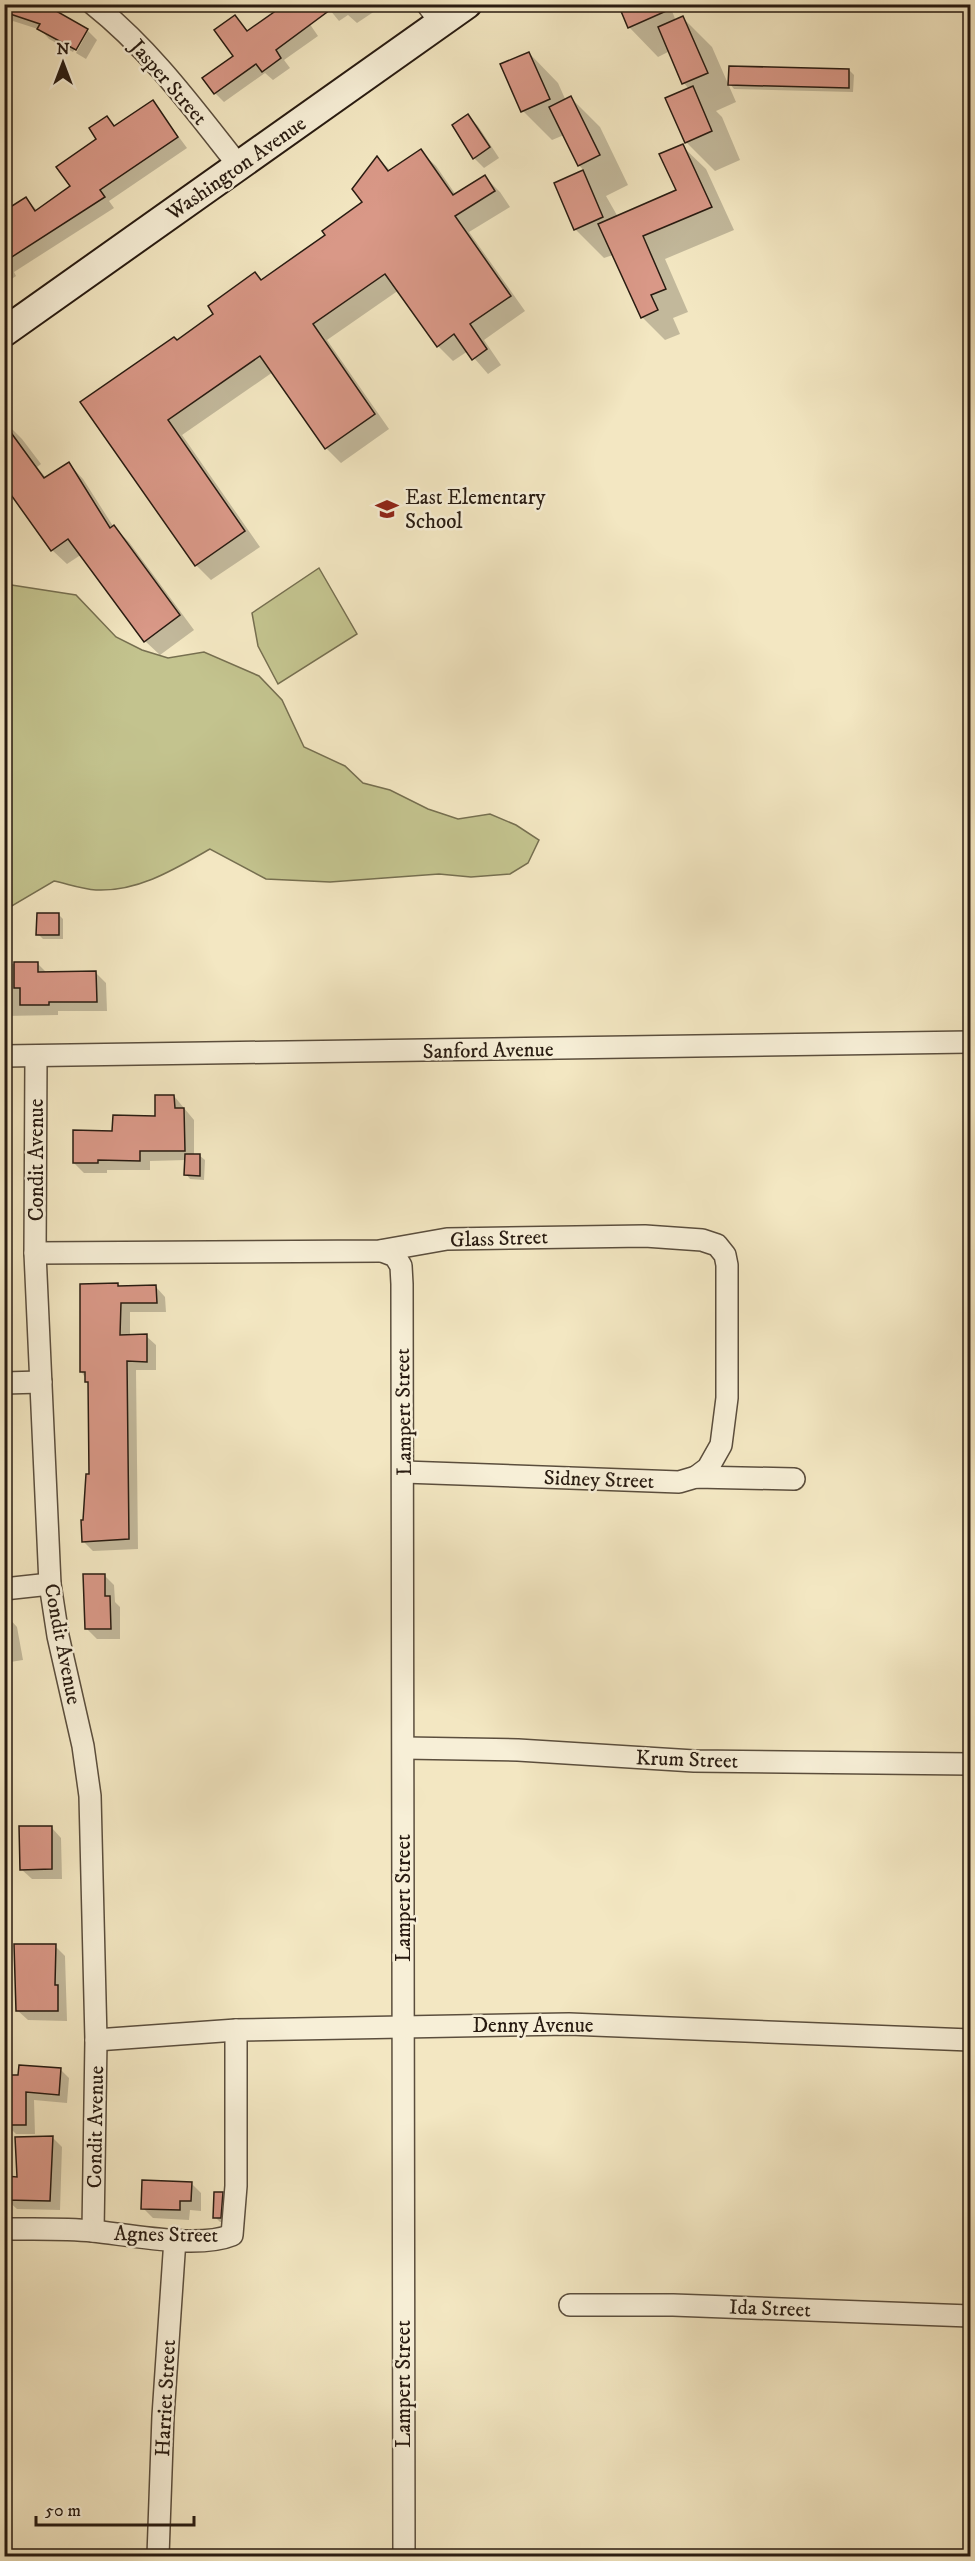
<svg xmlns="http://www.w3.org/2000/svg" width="975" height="2561" font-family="'IM FELL DW Pica',serif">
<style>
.green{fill:#c3c38e;stroke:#766f50;stroke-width:1.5}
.shadow{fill:#0003}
.building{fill:#d99887;stroke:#281b11;stroke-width:1.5}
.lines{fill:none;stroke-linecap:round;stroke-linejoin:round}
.minor-casing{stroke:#5b4e3d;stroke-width:24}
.secondary-casing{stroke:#281b11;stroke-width:32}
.minor{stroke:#f7efd7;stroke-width:21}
.secondary{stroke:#f7efd7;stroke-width:28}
.labels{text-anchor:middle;stroke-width:5;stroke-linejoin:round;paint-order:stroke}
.street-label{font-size:21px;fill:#281b11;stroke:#f7efd7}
.poi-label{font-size:21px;fill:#281b11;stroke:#f7efd7;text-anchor:start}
</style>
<rect width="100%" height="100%" fill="#f3e7c2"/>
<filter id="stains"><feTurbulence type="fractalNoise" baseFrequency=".00333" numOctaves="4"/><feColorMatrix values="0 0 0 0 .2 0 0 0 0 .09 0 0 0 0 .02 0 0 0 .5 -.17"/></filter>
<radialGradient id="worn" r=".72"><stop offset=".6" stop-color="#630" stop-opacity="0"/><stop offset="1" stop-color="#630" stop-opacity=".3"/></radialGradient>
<g class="green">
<polygon points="319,568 357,634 278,684 258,646 252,613"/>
<path d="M 5,584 L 76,595 L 116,637 L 142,650 L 168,658 L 204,652 L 259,676 L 282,700 L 304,747 L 345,766 L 363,783 L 390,790 L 428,809 L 458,819 L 490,814 L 516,825 L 539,840 L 528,863 L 510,874 L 471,877 L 439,874 L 330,882 L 266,879 L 210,849 C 175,869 138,892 96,890 C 82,889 68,884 54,881 L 5,910 Z"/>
</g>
<g class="shadow">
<polygon points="4,4 87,30 88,31 85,31 73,52 49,39 41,30 13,21 11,26 4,23"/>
<polygon points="296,4 318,36 284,60 290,68 273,80 265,73 224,102 215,93 235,56 235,17 248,32"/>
<polygon points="325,4 383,4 384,5 357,23 348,15 339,21"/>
<polygon points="669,4 676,21 683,18 712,47 736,102 716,111 722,117 740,160 715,171 686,142 689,89 684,83 670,51 658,57 629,27"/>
<polygon points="88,31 97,40 86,59 76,53"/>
<polygon points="529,53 558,83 566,101 571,98 600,127 628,185 606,196 618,217 678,191 682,146 706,169 734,230 665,259 688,312 673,318 680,334 665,340 642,317 613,255 604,258 575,229 556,183 584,171 579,165 564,135 552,140 523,111"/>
<polygon points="849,70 854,75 853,92 734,89 730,84"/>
<polygon points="153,102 187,148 109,201 114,208 14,272 16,276 4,284 4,232 26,199 38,211 72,187 99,139 107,118 116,127"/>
<polygon points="468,116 478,126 499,158 484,168 474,158"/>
<polygon points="420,151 436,166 456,195 485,177 500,192 510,207 469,232 525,311 484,340 501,365 488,374 468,351 453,361 438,346 399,290 327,340 389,429 341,463 326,448 273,372 182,435 260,547 211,580 196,565 82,402 177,342 327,235 364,203 378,158 391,171"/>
<polygon points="4,421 22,439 41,464 37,467 46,478 69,464 83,479 113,526 129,542 194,630 160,655 145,641 82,554 67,564 52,550 7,486 4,487"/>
<polygon points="58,914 63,919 63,939 43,939 38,934"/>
<polygon points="4,964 38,964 47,973 96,973 106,983 107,1011 58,1011 58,1015 4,1016"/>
<polygon points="174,1096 194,1120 194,1155 200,1156 205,1160 204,1180 190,1179 186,1174 186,1160 150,1161 150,1170 107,1170 107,1173 84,1173 74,1163 114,1132 156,1117"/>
<polygon points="4,1120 10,1126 11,1177 4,1177"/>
<polygon points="4,1270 8,1274 9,1293 4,1293"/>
<polygon points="81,1286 156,1287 165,1297 166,1312 130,1312 130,1336 146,1336 156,1345 156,1370 136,1370 138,1549 93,1551 83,1541 90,1476 89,1384 81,1371"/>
<polygon points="4,1338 7,1341 8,1375 4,1376"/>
<polygon points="4,1511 7,1513 7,1538 4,1538"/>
<polygon points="104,1575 114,1585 115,1602 120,1607 120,1639 97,1639 87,1629"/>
<polygon points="7,1616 17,1627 23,1660 4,1663 4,1617"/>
<polygon points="51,1827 61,1838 62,1879 32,1879 21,1869"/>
<polygon points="55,1946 65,1956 67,2021 28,2020 17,2010"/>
<polygon points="60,2069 69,2078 67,2103 34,2100 35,2134 16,2134 7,2125 11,2076"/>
<polygon points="52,2137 62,2147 60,2210 17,2209 6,2199 19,2178"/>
<polygon points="191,2183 201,2193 201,2211 190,2210 189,2220 153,2218 143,2208"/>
<polygon points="222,2194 227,2198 225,2222 220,2222 215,2217"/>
</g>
<g class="building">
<polygon points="4,4 44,4 88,29 76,50 37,29 40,24 4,12"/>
<polygon points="269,4 338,4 276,50 281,58 262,72 256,64 214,94 202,78 233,56 214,30 235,15 247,31 274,12"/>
<polygon points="618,4 682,4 628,28"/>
<polygon points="683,16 708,73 682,84 658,27"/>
<polygon points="529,52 550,99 521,112 500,64"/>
<polygon points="729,66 849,69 849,88 728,85"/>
<polygon points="693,86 712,131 685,143 665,98"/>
<polygon points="571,96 600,155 578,166 549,107"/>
<polygon points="153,100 178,137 100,190 105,197 4,262 4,211 26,197 35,211 70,186 56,167 96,139 89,128 107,116 114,126"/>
<polygon points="468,114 490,147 473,159 452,125"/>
<polygon points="683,144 712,207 643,236 666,289 651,295 658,310 641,318 598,224 676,190 659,154"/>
<polygon points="421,149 453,195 485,175 495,191 455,216 511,296 470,324 487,349 472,360 454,334 437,347 385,274 313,324 375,414 325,449 260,356 168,420 245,531 195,566 80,402 174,337 177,340 213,314 208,306 255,272 261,280 325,235 322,231 362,202 352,189 377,156 388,171"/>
<polygon points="583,170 603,217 574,230 554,183"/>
<polygon points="4,423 44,478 69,462 110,528 114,525 180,615 144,642 68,539 51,551 4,485"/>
<polygon points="37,913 59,913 59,935 36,935"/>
<polygon points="14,962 38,962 38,972 96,971 97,1002 49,1002 49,1005 20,1005 20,988 14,988"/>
<polygon points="155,1095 174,1095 175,1108 184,1108 185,1151 140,1151 140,1161 98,1160 98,1163 73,1163 73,1130 112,1131 113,1115 155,1116"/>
<polygon points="185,1154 200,1154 200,1176 184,1175"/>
<polygon points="118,1283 118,1286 156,1285 157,1303 121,1303 120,1335 147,1334 147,1362 127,1361 129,1539 82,1542 81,1520 83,1520 86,1474 89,1474 88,1382 85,1382 85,1372 80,1372 80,1284"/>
<polygon points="83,1574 105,1574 105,1596 110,1596 111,1629 85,1629"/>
<polygon points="19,1826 52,1826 52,1869 20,1870"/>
<polygon points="14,1944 56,1944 55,1985 58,1985 58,2011 16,2011"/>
<polygon points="19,2065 61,2068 59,2095 26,2092 26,2125 6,2125 10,2075 18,2075"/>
<polygon points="53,2136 50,2201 5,2200 6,2176 17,2177 15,2137"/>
<polygon points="142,2180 192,2182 191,2201 180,2201 180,2210 141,2209"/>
<polygon points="214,2192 223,2192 221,2218 213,2218"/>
</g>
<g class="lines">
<g class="minor-casing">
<g id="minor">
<path d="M 93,4 C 151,50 193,108 239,166"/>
<polyline points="427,4 441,23"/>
<polyline points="4,1056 970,1042"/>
<polyline points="36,1056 35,1253 50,1584 58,1636 83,1746 90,1796 96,2040 93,2231"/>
<polyline points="382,1251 395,1256 401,1266 402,1284 404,2556"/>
<polyline points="35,1253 379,1251 447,1239 645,1236 702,1240 717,1245 725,1255 727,1265 727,1398 721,1445 708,1468 696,1477"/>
<polyline points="4,1383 41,1382"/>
<polyline points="404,1472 679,1482 696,1477 794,1479"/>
<polyline points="4,1589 50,1584"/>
<polyline points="404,1748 518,1750 694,1761 970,1764"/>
<polyline points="96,2040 236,2030 569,2024 970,2040"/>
<path d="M 4,2229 C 34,2229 64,2228 93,2231 C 130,2235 198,2249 232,2235 L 236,2186 L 236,2030"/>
<polyline points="570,2305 673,2305 970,2316"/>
<polyline points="158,2556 163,2416 175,2239"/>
</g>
</g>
<g class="secondary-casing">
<polyline id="secondary" points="4,332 467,4"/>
</g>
<use href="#minor" class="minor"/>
<use href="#secondary" class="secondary"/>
</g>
<defs>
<g id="school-bare" transform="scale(1.8)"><path d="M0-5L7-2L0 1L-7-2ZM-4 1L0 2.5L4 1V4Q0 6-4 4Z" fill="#8f2418" stroke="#f7efd7" stroke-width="2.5" paint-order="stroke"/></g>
</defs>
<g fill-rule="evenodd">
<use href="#school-bare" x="387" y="509"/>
</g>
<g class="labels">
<g class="street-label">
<text transform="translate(169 82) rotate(49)" y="7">Jasper Street</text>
<text transform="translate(236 168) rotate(-35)" y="7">Washington Avenue</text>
<text transform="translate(488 1050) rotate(-1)" y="7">Sanford Avenue</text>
<text transform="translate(36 1160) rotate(-90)" y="7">Condit Avenue</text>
<text transform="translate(499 1238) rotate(-2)" y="7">Glass Street</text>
<text transform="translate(403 1412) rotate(-91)" y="7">Lampert Street</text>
<text transform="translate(599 1479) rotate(2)" y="7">Sidney Street</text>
<text transform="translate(63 1644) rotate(79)" y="7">Condit Avenue</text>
<text transform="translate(687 1759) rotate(2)" y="7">Krum Street</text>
<text transform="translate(403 1898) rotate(-90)" y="7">Lampert Street</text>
<text x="533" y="2032">Denny Avenue</text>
<text transform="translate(95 2127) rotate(-89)" y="7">Condit Avenue</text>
<text transform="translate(166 2234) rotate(1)" y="7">Agnes Street</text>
<text transform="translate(770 2308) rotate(2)" y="7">Ida Street</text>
<text transform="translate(403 2384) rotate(-90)" y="7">Lampert Street</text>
<text transform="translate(165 2398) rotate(-87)" y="7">Harriet Street</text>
</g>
<g class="poi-label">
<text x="405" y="504">East Elementary<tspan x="405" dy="24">School</tspan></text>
</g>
</g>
<rect width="975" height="2561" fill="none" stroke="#f3e7c2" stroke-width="24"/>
<rect x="6" y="6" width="963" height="2549" fill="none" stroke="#281b11" stroke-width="3"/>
<rect x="12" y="12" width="951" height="2537" fill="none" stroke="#281b11" stroke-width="1.5"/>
<g transform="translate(63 63)" stroke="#f7efd7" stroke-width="4.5" paint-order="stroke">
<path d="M0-4.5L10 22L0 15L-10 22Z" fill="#281b11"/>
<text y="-9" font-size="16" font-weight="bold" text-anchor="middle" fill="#281b11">N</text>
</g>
<path d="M36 2516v9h158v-9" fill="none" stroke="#281b11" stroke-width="3"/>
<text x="45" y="2516" font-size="18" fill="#281b11" stroke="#f7efd7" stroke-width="4.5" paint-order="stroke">50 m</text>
<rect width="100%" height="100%" filter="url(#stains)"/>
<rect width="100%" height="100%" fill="url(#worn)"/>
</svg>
